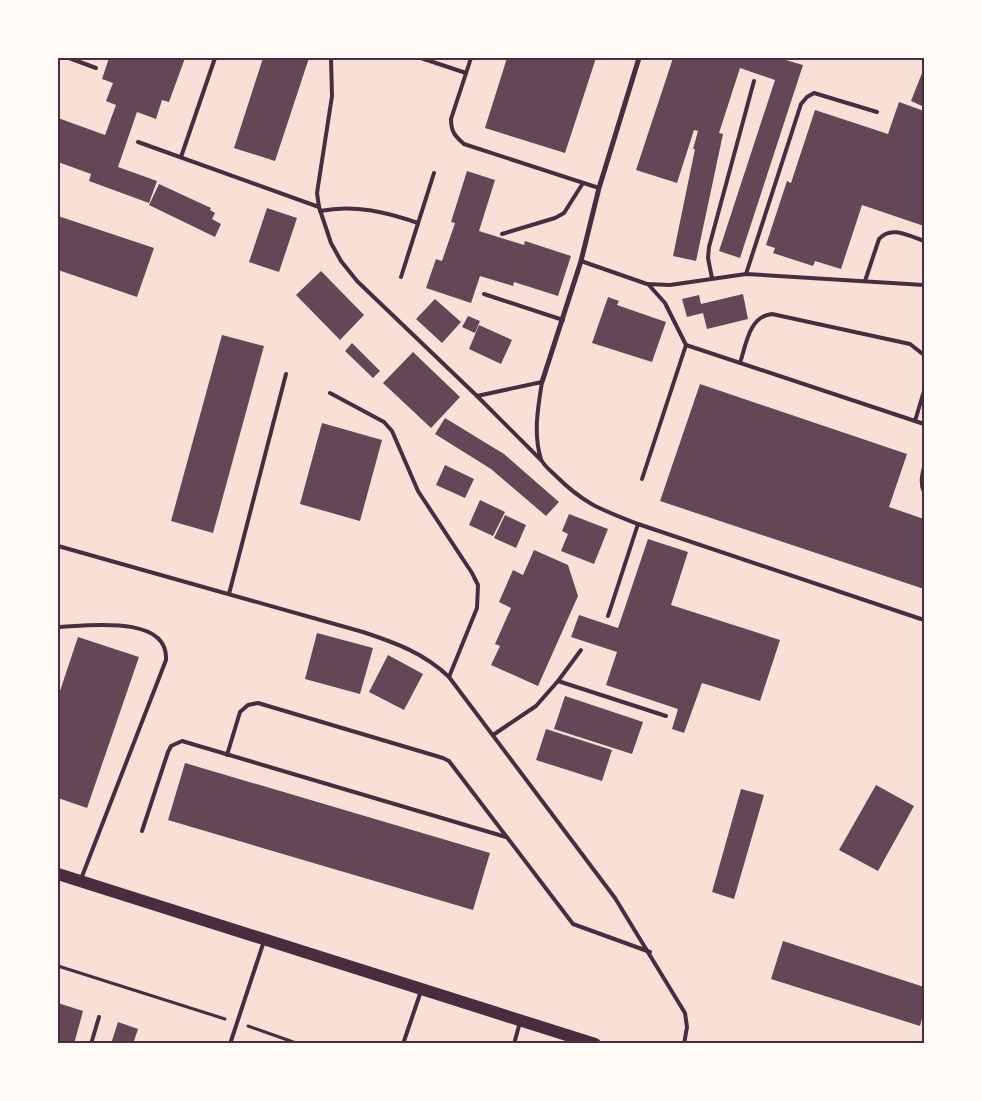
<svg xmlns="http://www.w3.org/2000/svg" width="982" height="1101" font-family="Montserrat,sans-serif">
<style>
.building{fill:#644757}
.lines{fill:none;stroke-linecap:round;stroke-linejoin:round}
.path{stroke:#4a2c40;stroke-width:3}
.service{stroke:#4a2c40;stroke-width:4}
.minor{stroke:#4a2c40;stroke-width:5}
.primary{stroke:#4a2c40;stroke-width:12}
.neatline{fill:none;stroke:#4a2c40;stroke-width:2}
</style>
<rect width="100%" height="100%" fill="#f7e1d7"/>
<g class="building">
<polygon points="109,58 185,58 169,102 162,100 156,119 137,112 118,167 157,181 149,203 89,181 91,174 58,162 58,118 105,135 116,105 106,101 113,83 102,79"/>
<polygon points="263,58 309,58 275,161 234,148"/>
<polygon points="507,58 596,58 565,153 485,128"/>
<polygon points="673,58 779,58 803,65 740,258 719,251 775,80 740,68 719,133 723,134 696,261 673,256 695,149 693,149 698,131 694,130 677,183 636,170"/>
<polygon points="924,68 924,107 911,101"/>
<polygon points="899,102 924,111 924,226 862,205 841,269 815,261 813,266 773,253 775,248 766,245 787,181 791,183 815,110 888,134"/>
<polygon points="467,171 495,180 479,231 524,245 525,241 571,256 558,296 514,282 513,286 480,276 471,303 426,288 436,259 442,261 455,223 451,222"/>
<polygon points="159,184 211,208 210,210 215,213 212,219 221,224 215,237 149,205"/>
<polygon points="267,208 297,218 279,272 249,262"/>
<polygon points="58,216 154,248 137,297 58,270"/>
<polygon points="321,271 364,315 340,340 296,295"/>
<polygon points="743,294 748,319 707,329 703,313 687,317 682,299 699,295 701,304"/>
<polygon points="608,297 619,301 617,305 666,322 652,362 592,343"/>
<polygon points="435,299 461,322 442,343 416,319"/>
<polygon points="468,316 480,321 475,333 462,327"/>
<polygon points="479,325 512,340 501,364 469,349"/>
<polygon points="222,335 264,346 213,533 171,521"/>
<polygon points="352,343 380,371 373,378 345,351"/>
<polygon points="413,352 460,397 431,428 383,383"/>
<polygon points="700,384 907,454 889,507 924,519 924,589 660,501"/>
<polygon points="445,418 504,454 559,502 546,516 491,469 435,434"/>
<polygon points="322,423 382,440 360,521 300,504"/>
<polygon points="445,465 474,479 465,498 436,485"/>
<polygon points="480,500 505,512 493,536 469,525"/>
<polygon points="569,514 608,529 594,564 561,551 568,534 562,531"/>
<polygon points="505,515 526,525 516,548 494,538"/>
<polygon points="648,539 688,552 671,605 780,640 760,701 702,683 684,733 672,729 678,709 606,685 617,652 571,637 579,615 618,628"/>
<polygon points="534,550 568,565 578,596 538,686 491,665 500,646 495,644 511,608 499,602 513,570 523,575"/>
<polygon points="317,633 373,648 360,694 305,679"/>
<polygon points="78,637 139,657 87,808 58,798 58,697"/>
<polygon points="388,655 423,674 404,710 369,692"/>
<polygon points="565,696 643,722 632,754 554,729"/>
<polygon points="546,729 612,750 602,781 536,760"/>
<polygon points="185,763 490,853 473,910 168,820"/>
<polygon points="876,785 914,806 878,871 839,850"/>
<polygon points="741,789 764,795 734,899 712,892"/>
<polygon points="783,941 924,987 924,1011 920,1026 771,979"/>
<polygon points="58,1003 83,1011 74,1044 58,1044"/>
<polygon points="118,1022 138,1029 133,1044 111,1044"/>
</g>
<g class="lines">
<g class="path">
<polyline points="58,966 225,1019"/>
<polyline points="248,1026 299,1044"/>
</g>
<g class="service">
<polyline points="69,58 96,68"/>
<path d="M 331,58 L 332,96 L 317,193 L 319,207 L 331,243 L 341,261 L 357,281 L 477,396 L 542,382 C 538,407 533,434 541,459 C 543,465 551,471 556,476 C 584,504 602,510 638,524 L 924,620"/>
<polyline points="421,58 466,73"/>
<path d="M 471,58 L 451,119 C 451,132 455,136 464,144 L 599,188"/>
<polyline points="138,142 319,207"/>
<polyline points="181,157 215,58"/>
<path d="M 320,211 C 354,204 386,212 418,223"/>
<polyline points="502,234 555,218 564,213 583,183"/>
<polyline points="581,261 647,284 670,285 746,274 924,285"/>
<polyline points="746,274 801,104 807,97 814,93 877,112"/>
<polyline points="401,277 434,173"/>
<polyline points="712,278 708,258 709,247 754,81"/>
<path d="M 865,281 L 879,239 C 891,225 909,236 924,241"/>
<polyline points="648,284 665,303 686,345"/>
<polyline points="484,294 563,320"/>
<path d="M 740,363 C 746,345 749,316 772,314 L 910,344 L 924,355"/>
<polyline points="330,393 384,422 392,431 418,491 472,573 478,585 477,608 449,677"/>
<polyline points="477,396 541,460"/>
<polyline points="915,421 924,391"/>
<path d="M 924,467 C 922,476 920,483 924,492"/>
<polyline points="642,479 686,345 924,424"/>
<path d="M 58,546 L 363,632 C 396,643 424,653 449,677 L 615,898 L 685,1013 L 687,1027 L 684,1044"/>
<polyline points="229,594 286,374"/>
<polyline points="608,616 638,524"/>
<path d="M 58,627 C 86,626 169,614 166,660 L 81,879"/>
<polyline points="558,681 581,650"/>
<polyline points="493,735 536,706 558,681 666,716"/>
<polyline points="227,755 240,712 248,705 258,703 443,758 449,761 573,924 650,952"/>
<polyline points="142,831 168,752 171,746 182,741 506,837"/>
<polyline points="91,1044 99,1017"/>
<polyline points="230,1044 264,941"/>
<polyline points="403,1044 421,991"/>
<polyline points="514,1044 520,1022"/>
</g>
<polyline class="minor" points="542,382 581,261 599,188 639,58"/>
<polyline class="primary" points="58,874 595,1044"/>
</g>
<rect width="982" height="1101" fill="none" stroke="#fffaf5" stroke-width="118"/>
<rect x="59" y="59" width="864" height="983" class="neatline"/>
</svg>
